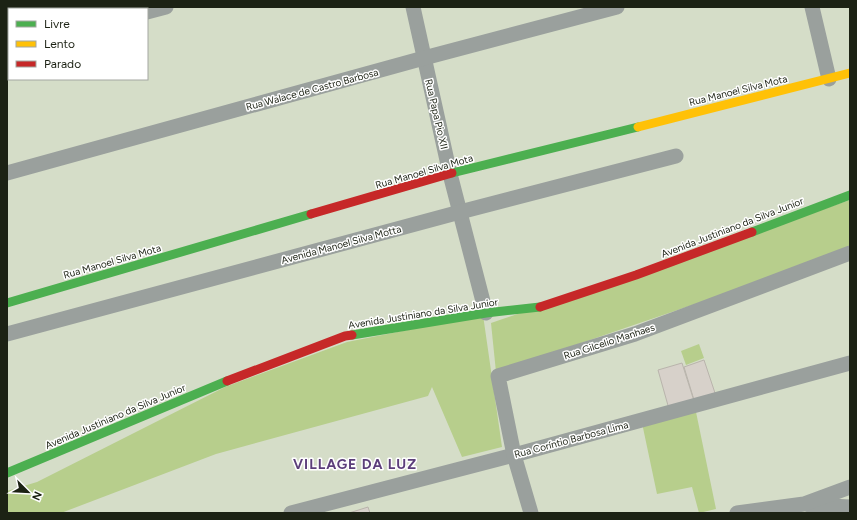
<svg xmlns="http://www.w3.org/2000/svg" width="857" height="520" font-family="Figtree,sans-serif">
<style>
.green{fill:#b7ce8c}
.building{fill:#d7d1ca;stroke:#b9b4ac}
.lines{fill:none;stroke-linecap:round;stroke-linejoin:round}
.street{stroke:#9aa09d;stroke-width:15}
.fast{stroke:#4caf50;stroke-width:9}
.slow{stroke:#ffc107;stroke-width:9}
.jam{stroke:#c62828;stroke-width:9}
.labels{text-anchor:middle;stroke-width:3;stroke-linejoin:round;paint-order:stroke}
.street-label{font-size:10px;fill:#1c2214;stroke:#fff}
.district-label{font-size:14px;font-weight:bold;letter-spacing:1px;fill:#5c3e7a;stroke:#fff}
</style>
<rect width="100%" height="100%" fill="#d5ddc8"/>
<g class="green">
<polygon points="850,200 850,249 795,270 496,372 491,323"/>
<polygon points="483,315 502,447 462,457 432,387 428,396 216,454 61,513 7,513 7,491 37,482 225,387 347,342"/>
<polygon points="699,344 704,358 686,365 681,351"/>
<polygon points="696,412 716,509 699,513 692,487 657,494 642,423"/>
</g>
<g class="building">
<polygon points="704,360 715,393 694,400 684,367"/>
<polygon points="682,363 694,401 669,409 658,370"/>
<polygon points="368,507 370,513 349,513"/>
</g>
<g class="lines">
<g class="street">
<polyline points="413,7 450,174 486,313"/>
<polyline points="812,7 829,79"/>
<polyline points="54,9 56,7"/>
<polyline points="68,9 68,7"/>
<polyline points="147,12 166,7"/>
<polyline points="7,47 9,46"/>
<polyline points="7,173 424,58 617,7"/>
<polyline points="7,334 460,212 676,156"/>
<polyline points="809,505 850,507"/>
<polyline points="291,513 514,455 850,363"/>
<polyline points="531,513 514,455 498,376 635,334 850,253"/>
<polyline points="737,513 804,504 850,487"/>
</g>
<g class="fast">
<polyline points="452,173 638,127"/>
<polyline points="752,232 850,195"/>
<polyline points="7,303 311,214"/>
<polyline points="352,335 486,313 540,307"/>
<polyline points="7,473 227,381"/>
</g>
<polyline class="slow" points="638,127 850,73"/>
<g class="jam">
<polyline points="311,214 452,173"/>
<polyline points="540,307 636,275 752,232"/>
<polyline points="227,381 345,336 352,335"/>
</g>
</g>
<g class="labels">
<g class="street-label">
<text transform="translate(312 89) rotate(-15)" y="4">Rua Walace de Castro Barbosa</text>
<text transform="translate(738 90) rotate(-14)" y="4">Rua Manoel Silva Mota</text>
<text transform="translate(437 114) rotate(77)" y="4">Rua Papa Pio XII</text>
<text transform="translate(424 171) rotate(-16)" y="4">Rua Manoel Silva Mota</text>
<text transform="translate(732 227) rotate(-21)" y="4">Avenida Justiniano da Silva Junior</text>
<text transform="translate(341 244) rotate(-15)" y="4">Avenida Manoel Silva Motta</text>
<text transform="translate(112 261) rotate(-16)" y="4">Rua Manoel Silva Mota</text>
<text transform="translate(423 313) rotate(-9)" y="4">Avenida Justiniano da Silva Junior</text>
<text transform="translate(609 341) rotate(-18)" y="4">Rua Gilcelio Manhaes</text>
<text transform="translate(115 416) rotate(-23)" y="4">Avenida Justiniano da Silva Junior</text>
<text transform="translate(571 439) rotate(-15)" y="4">Rua Coríntio Barbosa Lima</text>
</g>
<g class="district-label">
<text x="355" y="469">VILLAGE DA LUZ</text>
</g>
</g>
<rect width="857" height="520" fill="none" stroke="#1c2214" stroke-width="16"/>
<rect x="8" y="8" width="140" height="72" fill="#ffffff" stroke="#a4a7a1"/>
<rect x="16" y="21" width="20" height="6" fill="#4caf50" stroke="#a4a7a1"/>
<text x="44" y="28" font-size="12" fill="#1c2214">Livre</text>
<rect x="16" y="41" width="20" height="6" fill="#ffc107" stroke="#a4a7a1"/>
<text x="44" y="48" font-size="12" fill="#1c2214">Lento</text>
<rect x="16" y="61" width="20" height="6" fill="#c62828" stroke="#a4a7a1"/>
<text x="44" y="68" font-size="12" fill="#1c2214">Parado</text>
<g transform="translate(28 492) rotate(114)" stroke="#ffffff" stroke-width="3" paint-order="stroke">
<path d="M0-3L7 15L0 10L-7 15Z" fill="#1c2214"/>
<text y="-6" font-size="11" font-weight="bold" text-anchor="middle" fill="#1c2214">N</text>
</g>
</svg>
